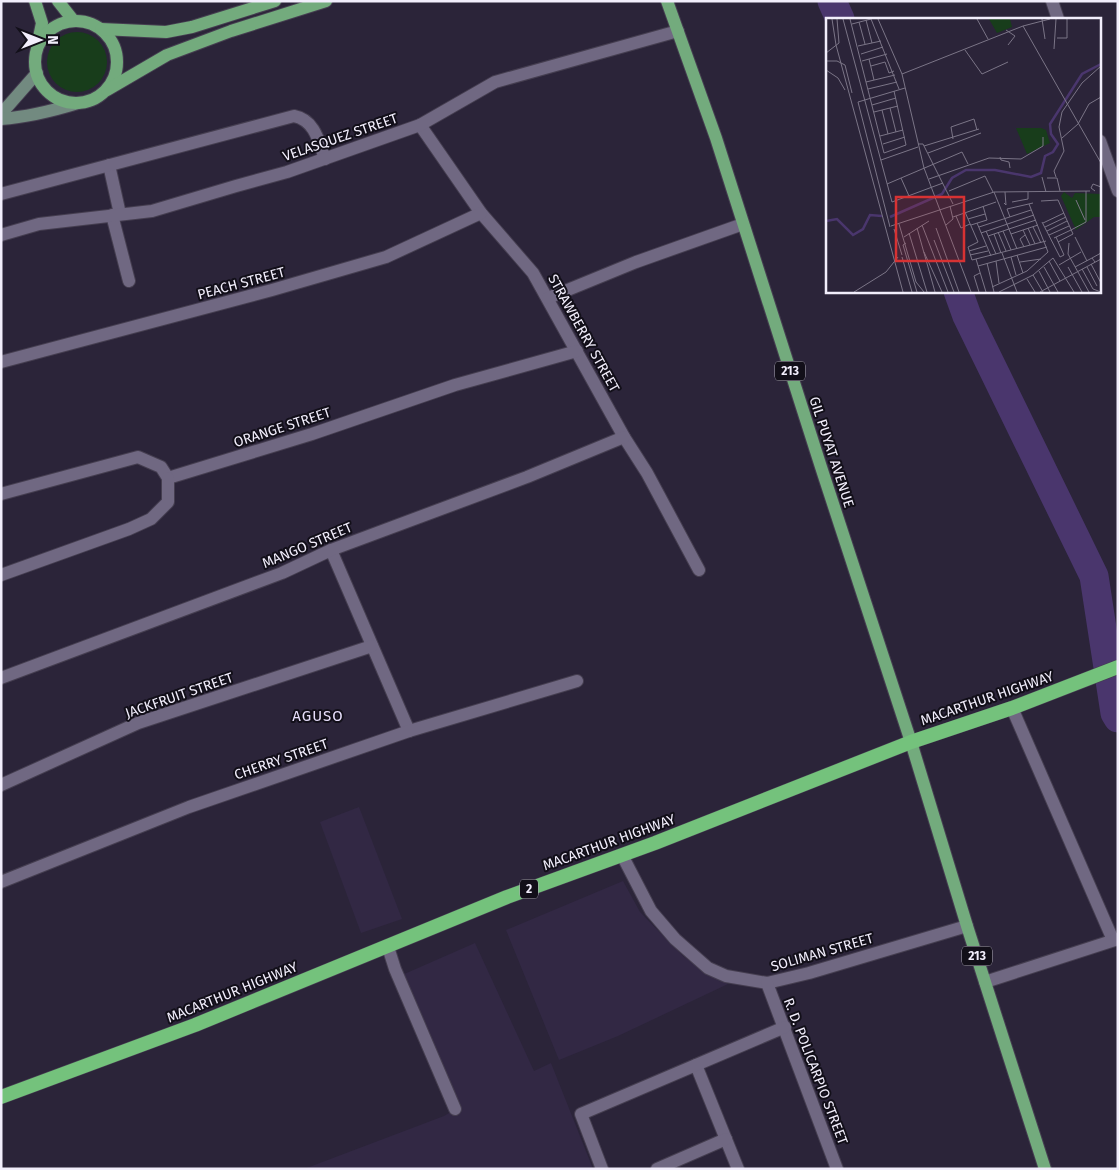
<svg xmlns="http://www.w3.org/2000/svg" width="1119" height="1170" font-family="'Fira Sans',sans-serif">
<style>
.built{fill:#322844}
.green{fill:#183d1b}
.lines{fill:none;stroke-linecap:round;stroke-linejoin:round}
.river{stroke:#4a366d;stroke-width:29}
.minor-casing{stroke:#453e50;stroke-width:14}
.secondary-casing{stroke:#453e50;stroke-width:14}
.primary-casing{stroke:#453e50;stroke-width:14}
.trunk-casing{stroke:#453e50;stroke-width:15}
.minor{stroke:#706882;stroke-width:12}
.secondary{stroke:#728a80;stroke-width:12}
.primary{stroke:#73ab7d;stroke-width:12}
.trunk{stroke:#74c27c;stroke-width:14}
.labels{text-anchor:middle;stroke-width:4;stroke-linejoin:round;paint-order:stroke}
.shield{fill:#120f19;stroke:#afabb8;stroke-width:1}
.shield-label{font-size:12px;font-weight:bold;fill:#f2eefc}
.street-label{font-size:14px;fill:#f2eefc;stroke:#120f19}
.neighbourhood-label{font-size:15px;letter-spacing:1px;fill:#e7defb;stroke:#120f19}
.inset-river{fill:none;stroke:#4a366d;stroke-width:2.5}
.inset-road{fill:none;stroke:#7b7587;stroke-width:1}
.view{fill:#d73233;fill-opacity:0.15;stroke:#d73233;stroke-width:2.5}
.inset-edge{fill:none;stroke:#f2eefc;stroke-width:2.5}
</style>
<rect width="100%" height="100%" fill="#2b2439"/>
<g class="built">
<polygon points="359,807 402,919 361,933 320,822"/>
<polygon points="623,881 640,912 684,957 728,984 618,1036 559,1060 506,930"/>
<polygon points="475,943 534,1071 551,1063 593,1169 304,1169 444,1116 461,1106 402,975"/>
</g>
<circle class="green" cx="77" cy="62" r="30"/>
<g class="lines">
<g class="river">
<polyline points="832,1 840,19"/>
<polyline points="958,291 967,316 1094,576 1115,713 1118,718"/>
</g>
<g class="minor-casing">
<g id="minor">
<polyline points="1052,1 1058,19"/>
<polyline points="420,125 481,213 533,273 624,437 647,473 699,570"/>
<polyline points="1100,141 1118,191"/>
<polyline points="109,165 120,214"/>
<path d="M 1,194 L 294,116 C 315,120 319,142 325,159"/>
<polyline points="112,215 129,281"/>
<polyline points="1,235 39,224 152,211 236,186 287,172 420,125 495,82 678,31"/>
<polyline points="548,298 636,262 743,224"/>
<polyline points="1,362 272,290 386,257 481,213"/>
<polyline points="168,478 312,434 455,385 577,351"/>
<polyline points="1,494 138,457 161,467 168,478"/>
<polyline points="331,550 409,731"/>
<polyline points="1,575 129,529 151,519 168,502 168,478"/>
<polyline points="1,678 282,573 331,550 527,477 624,437"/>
<polyline points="1012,708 1113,940"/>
<polyline points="1,785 138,723 372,646"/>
<polyline points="622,855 651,911 675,939 708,968 726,976 767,983 809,973 967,926"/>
<polyline points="1,882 189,807 409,731 577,681"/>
<polyline points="388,947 395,969 455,1109"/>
<polyline points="985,982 1118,939"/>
<polyline points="767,983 837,1169"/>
<polyline points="696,1065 738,1169"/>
<polyline points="602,1169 581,1114 785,1027"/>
<polyline points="657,1169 726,1139"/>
</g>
</g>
<g class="secondary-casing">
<g id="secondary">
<polyline points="1,114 37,73"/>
<path d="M 1,119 C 28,117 52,111 78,103"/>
</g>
</g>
<g class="primary-casing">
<g id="primary">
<polyline points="35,1 42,23 38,42"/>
<polyline points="58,1 73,20"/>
<polyline points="667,1 716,138 821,467 911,742 967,926 1045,1169"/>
<circle cx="76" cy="62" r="41"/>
<polyline points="101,29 166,32 192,27 275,1"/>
<polyline points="107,90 167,55 231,31 326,1"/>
</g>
</g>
<g class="trunk-casing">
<polyline id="trunk" points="1,1097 195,1025 507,897 655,843 911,742 1012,708 1118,667"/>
</g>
<use href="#minor" class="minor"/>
<use href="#secondary" class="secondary"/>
<use href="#primary" class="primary"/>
<use href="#trunk" class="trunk"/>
</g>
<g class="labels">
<g class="shield">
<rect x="775" y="361.5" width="30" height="19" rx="4"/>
<rect x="520" y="879.5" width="18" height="19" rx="4"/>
<rect x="962" y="946.5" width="30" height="19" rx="4"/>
</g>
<g class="shield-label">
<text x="790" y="375">213</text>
<text x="529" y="893">2</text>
<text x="977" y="960">213</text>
</g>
<g class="street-label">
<text transform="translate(340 137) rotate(-19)" y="5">VELASQUEZ STREET</text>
<text transform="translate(241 283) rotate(-15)" y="5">PEACH STREET</text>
<text transform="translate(584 333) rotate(61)" y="5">STRAWBERRY STREET</text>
<text transform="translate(282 427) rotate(-18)" y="5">ORANGE STREET</text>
<text transform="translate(832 452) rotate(72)" y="5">GIL PUYAT AVENUE</text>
<text transform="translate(307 545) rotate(-23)" y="5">MANGO STREET</text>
<text transform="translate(179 695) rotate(-19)" y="5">JACKFRUIT STREET</text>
<text transform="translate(987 698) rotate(-19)" y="5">MACARTHUR HIGHWAY</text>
<text transform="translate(281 759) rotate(-19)" y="5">CHERRY STREET</text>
<text transform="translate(609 842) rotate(-20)" y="5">MACARTHUR HIGHWAY</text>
<text transform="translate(822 952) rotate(-16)" y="5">SOLIMAN STREET</text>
<text transform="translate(232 992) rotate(-22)" y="5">MACARTHUR HIGHWAY</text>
<text transform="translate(816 1071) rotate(69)" y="5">R. D. POLICARPIO STREET</text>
</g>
<g class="neighbourhood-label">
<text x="318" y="721">AGUSO</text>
</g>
</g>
<g transform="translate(826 18)">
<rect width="275" height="275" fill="#2b2439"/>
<path d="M 163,1 L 184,1 L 186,9 L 171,15 ZM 190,110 L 215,110 L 220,112 L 224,125 L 201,136 ZM 238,174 L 246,180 L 249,175 L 275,176 L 275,199 L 268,199 L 250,212 L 235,178 Z" fill="#183d1b"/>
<path class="inset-river" d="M 64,199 L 116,176 L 126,160 L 140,152 L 169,152 L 205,159 L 215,155 L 219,138 L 227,134 L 232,126 L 225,116 L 224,106 L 256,56 L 275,46M 0,203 L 11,201 L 27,217 L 37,211 L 44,197 L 56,198"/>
<path class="inset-road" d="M 6,1 L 10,27 L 77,274M 17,1 L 66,184 L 117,165M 24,1 L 58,135 L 80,127 L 68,73M 52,1 L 76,56 L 98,150 L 145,274M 151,1 L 162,21M 216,1 L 219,21M 40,2 L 46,25M 33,4 L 39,26M 26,6 L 45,1 L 73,71M 197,8 L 224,1M 180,12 L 189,18 L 182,27M 231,20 L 241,20 L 241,1M 32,28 L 55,23M 228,31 L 230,1M 139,32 L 156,56 L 182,44M 0,35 L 13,25 L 11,1M 35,36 L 57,29M 43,41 L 48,62M 0,43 L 11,43 L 19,47 L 26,75M 36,43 L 61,36M 45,48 L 59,44 L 63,55 L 68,53M 0,52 L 12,60 L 19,72M 76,56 L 197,8 L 275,145M 40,64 L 69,57M 42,71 L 71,64M 46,87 L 70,80M 64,90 L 70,114M 56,92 L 62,116M 48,94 L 72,88M 54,118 L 77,112M 236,120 L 252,106 L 263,86 L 275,79M 127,121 L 125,109 L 148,101 L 151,112M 57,126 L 79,119M 92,126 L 97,126 L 127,186M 98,128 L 153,111M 102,135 L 155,115M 174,139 L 175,142 L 183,144 L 184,150M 55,142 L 92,129M 216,159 L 220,174M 230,159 L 228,153 L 238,133 L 233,109 L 236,94 L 256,65 L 275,48M 75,160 L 83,178M 221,160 L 231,160 L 234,173M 103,161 L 163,140 L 195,141 L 217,128 L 217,119M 61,166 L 136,134 L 142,146M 123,173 L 159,158 L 167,174M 269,173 L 265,170 L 267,166 L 275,169M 168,174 L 191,231M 250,182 L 259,202M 215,183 L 232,182 L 247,216 L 232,224M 186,184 L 202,181 L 202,174M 178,185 L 180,187 L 179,174M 139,194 L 152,224 L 142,229 L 146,242 L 220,223M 130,198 L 135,210 L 144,206M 127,199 L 170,184M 184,199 L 181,191 L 207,185M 142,201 L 159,196M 216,204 L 234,239 L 238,237 L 230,219M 151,205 L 165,238M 217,205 L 238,195M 73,206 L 90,264 L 98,274M 96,207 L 122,274M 120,207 L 127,201 L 124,188M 145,207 L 161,202 L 157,188M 65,208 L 168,174 L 264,173M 64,209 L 32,84 L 79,70M 153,209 L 205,192M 207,209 L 215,225M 219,209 L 240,199M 91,210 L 109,274M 110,210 L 133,274M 202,210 L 209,226M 68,211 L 76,237M 197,212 L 204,227M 245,212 L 260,204 L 260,173M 160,213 L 170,236M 177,213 L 185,232M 221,213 L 241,203M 172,214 L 180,233M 83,215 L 101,274M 155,215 L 208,197M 168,216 L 175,235M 185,216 L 212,207M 223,217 L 243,208M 162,218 L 210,202M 78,219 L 103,203M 249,219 L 261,243M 228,220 L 245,212M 108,222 L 128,274M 80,225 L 77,227 L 91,274M 243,225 L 242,236 L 263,274M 198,229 L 194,221 L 199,217M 143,233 L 160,228M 98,234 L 116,274M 176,235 L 191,274M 144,237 L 162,233M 191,237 L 197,255M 76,239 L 86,274M 185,239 L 190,257M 150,241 L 160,274M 170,243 L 173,265M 223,243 L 234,263M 194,244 L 215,241M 269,244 L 266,240 L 275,235M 161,245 L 168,274M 265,246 L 275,265M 233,247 L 255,234M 152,248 L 221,229M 218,249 L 232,274M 242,249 L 256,274M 249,249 L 266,240M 261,249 L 271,268M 256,251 L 267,271 L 275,274M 213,253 L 224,274M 207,257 L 217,274M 201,261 L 209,274M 166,269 L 201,253 L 222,234 L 203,186M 28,274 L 60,254 L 72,239M 153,274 L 148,258 L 154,255M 173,274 L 207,257 L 227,240 L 248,274M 214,274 L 275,241"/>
<path class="view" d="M 70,179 L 138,179 L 138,243 L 70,243 Z"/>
<rect width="275" height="275" class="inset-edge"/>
</g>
<rect width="1119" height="1170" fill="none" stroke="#f2eefc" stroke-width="5"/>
<g transform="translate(40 40) rotate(90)" stroke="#120f19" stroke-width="4" paint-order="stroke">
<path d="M0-4L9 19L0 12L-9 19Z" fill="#f2eefc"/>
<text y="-8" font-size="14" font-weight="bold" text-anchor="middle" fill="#f2eefc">N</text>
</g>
</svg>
